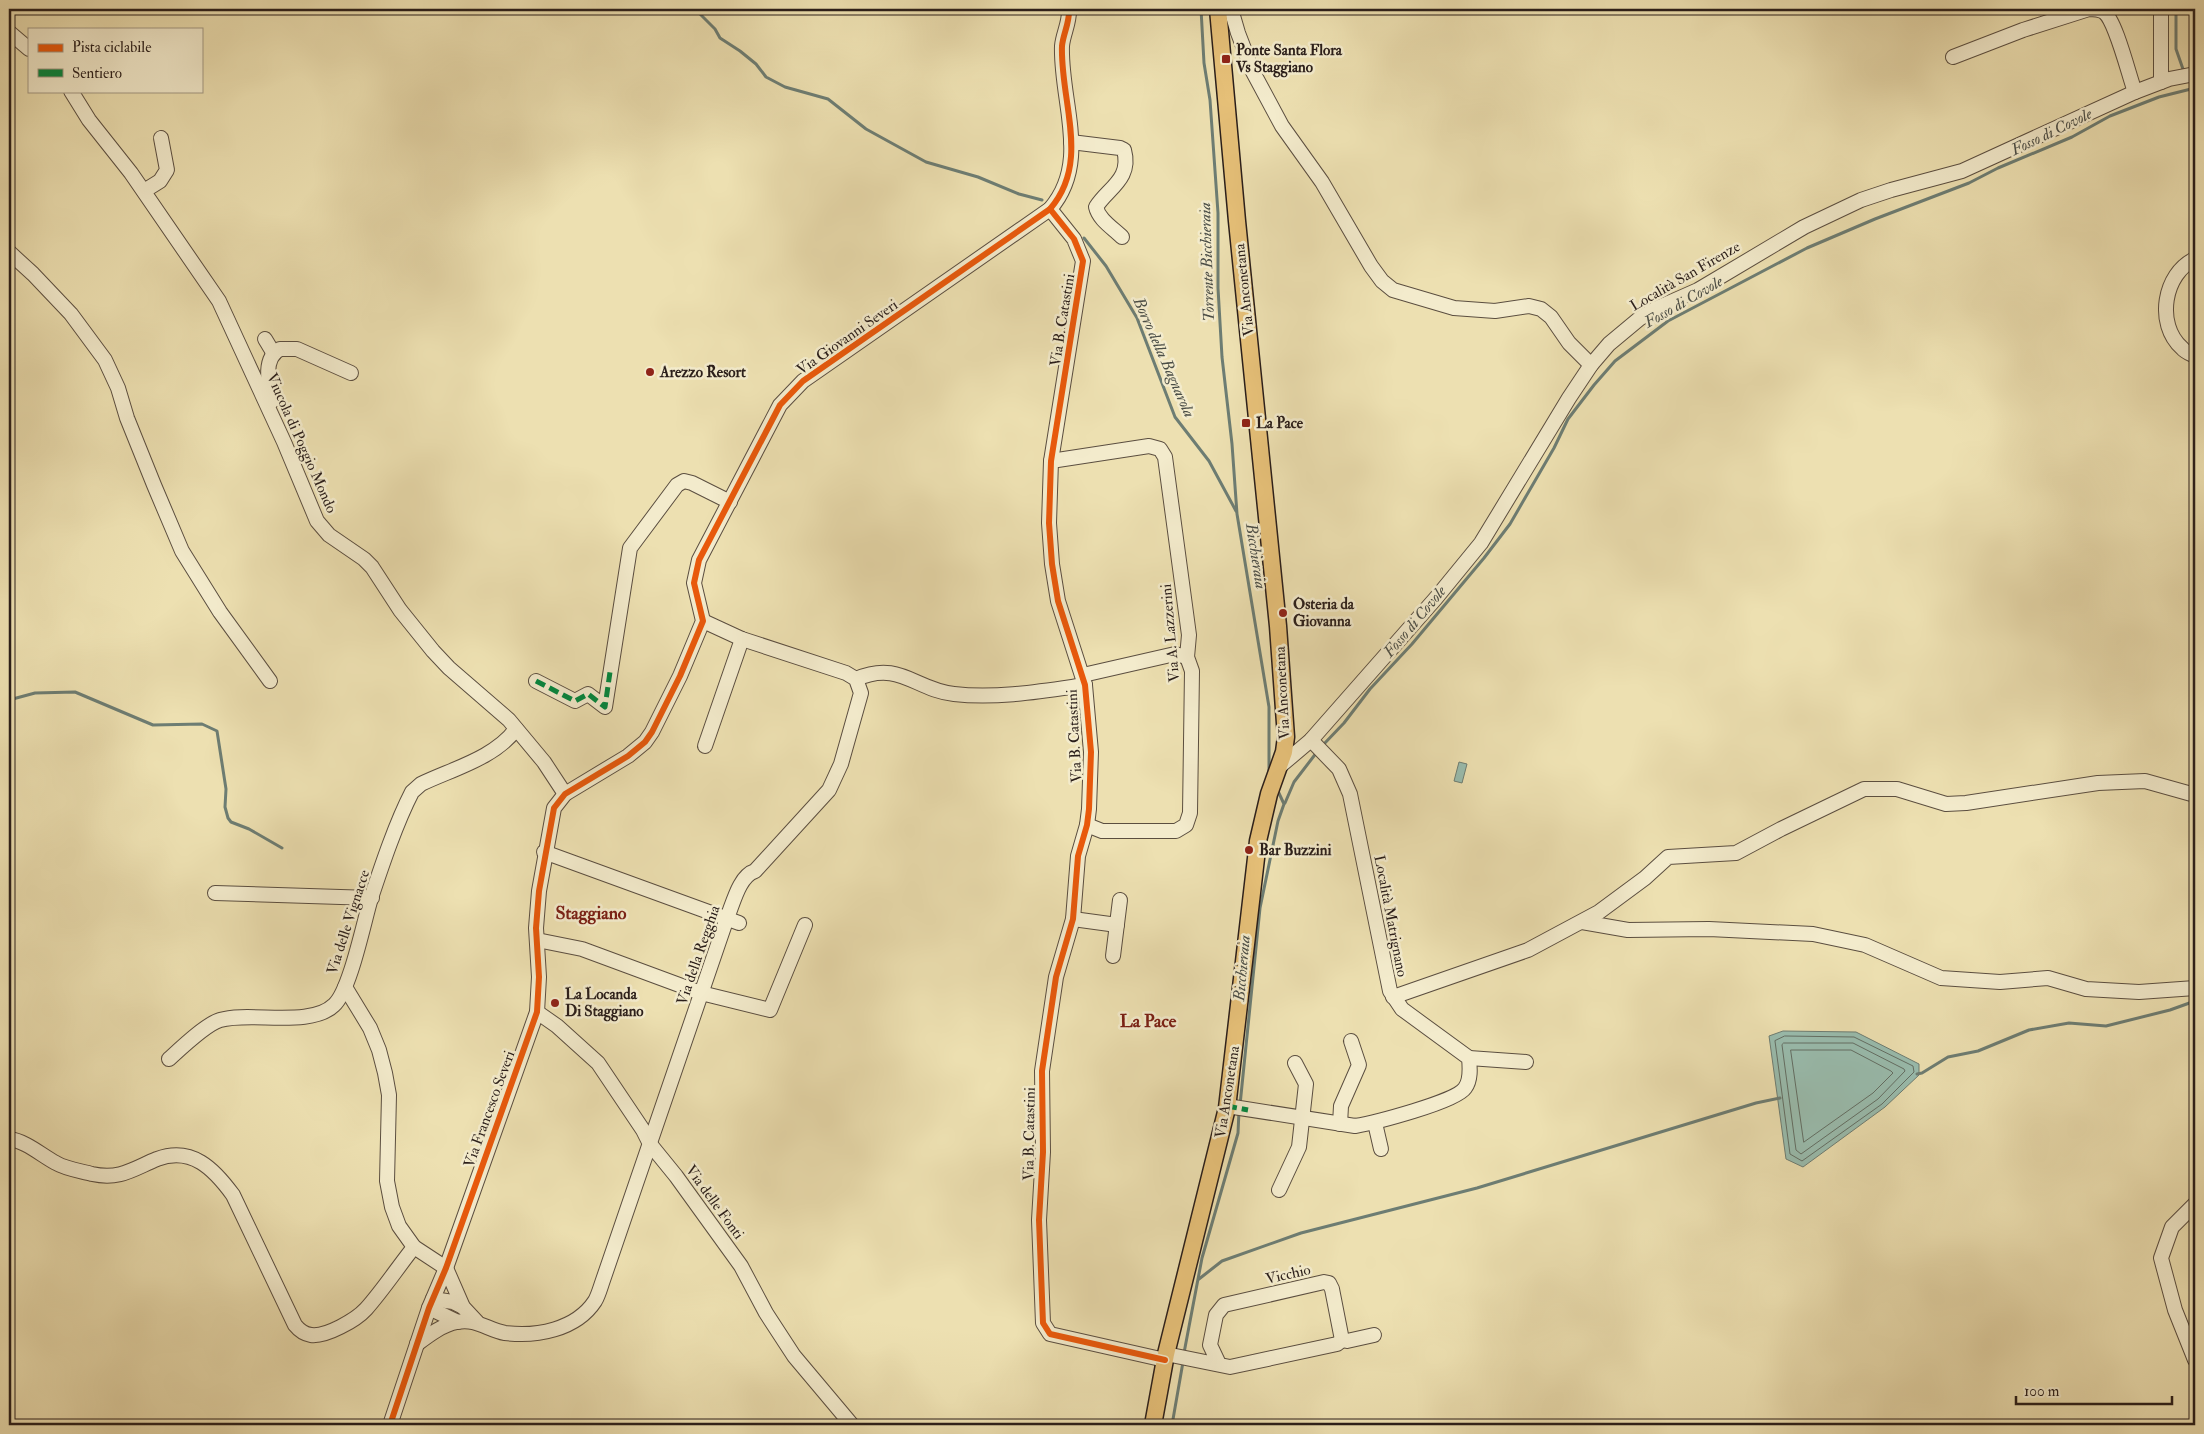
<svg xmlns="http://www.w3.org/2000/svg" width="2204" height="1434" font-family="'IM FELL Double Pica',serif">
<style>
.water{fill:#99bdaf;stroke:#6d7d73}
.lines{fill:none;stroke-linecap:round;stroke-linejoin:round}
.shore{stroke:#626e64;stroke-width:1}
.stream{stroke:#6d7d73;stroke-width:3}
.minor-casing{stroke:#5b4e40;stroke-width:16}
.major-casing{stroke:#2a1e1a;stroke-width:19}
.minor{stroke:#f3ebcc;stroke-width:14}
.major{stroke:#e6c078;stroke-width:16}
.quiet{stroke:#00873e;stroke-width:5;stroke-dasharray:10 5;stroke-linecap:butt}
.cycleway-casing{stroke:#f3ebcc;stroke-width:9}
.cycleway{stroke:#e8590c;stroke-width:6}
.poi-dot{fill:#8f2418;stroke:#f3ebcc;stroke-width:2}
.labels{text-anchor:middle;stroke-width:5;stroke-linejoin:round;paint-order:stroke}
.poi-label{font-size:15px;font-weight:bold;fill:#2a1e1a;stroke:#f3ebcc;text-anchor:start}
.street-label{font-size:15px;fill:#2a1e1a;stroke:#f3ebcc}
.water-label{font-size:16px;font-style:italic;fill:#4b4e47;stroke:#f3ebcc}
.quarter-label{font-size:18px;font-weight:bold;fill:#7a1f14;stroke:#f3ebcc}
</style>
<rect width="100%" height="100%" fill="#ede0b1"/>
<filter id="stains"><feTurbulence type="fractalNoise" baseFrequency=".004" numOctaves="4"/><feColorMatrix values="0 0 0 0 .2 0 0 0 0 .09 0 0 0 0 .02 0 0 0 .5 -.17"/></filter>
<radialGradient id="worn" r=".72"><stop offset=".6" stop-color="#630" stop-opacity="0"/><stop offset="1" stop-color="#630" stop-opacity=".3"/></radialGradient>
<g class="water">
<polygon points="1459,762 1467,764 1462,783 1454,781"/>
<polygon points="1783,1031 1856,1032 1919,1064 1919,1075 1885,1107 1803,1167 1786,1159 1769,1036"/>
</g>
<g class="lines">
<g class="shore">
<polygon points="1785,1036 1854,1037 1913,1066 1914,1072 1882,1104 1802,1161 1790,1154 1775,1041"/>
<polygon points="1784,1043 1853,1043 1904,1069 1905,1071 1878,1099 1801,1154 1796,1150 1782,1045"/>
<polygon points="1791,1050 1851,1050 1891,1071 1893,1073 1873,1093 1804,1142"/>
</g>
<g class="stream">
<polyline points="695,9 715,29 720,38 740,51 756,64 766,77 785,87 828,99 866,129 926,162 978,177 1019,194 1042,200"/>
<polyline points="1201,9 1204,63 1210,100 1218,213 1218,288 1222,357 1232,444 1237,514 1269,707 1269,772"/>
<polyline points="2176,9 2176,49 2184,72"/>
<polyline points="1084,238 1106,266 1137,318 1175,417 1209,461 1236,511"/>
<polyline points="9,700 35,693 75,692 153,725 202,724 217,731 226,789 225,807 228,818 231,822 249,829 282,848"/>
<polyline points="1323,745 1344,723 1370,689 1412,644 1484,558 1510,524 1554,448 1568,419 1594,385 1615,361 1668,321 1807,248 1875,219 1969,183 1998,168 2072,137 2110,116 2159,97 2195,88"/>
<polyline points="1285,803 1294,782 1317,752"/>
<polyline points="1917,1074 1922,1073 1948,1057 1978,1051 2029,1030 2069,1023 2106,1026 2170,1010 2195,1001"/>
<polyline points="1240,1105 1260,908 1278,821 1284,804 1277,789"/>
<polyline points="1199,1279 1222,1261 1301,1233 1477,1188 1756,1103 1780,1098"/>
<polyline points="1184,1353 1202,1258 1238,1133 1239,1111"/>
<polyline points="1172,1425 1183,1362"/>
</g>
<g class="minor-casing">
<g id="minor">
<polyline points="1231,9 1238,33 1253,72 1282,126 1322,182 1371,266 1382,281 1393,290 1454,308 1495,311 1529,306 1541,309 1551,317 1569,343 1591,365"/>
<polyline points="2161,9 2161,82"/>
<polyline points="9,32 29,49"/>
<path d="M 1953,57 L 2023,30 L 2089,9 C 2094,9 2099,9 2104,12 C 2116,21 2129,76 2135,92"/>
<polyline points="71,91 89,120 131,173 219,301 284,442 317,521 329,535 364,559 372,567 400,610 433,651 449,668 509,720 544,762 565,794"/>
<path d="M 1071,142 L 1120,148 L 1124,150 C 1132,179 1108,188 1096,207 C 1099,220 1113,228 1122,237"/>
<polyline points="144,191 160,181 167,170 161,138"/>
<polyline points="1050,209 1074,239 1083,261 1051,461 1049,523 1052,564 1058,601 1085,685 1091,752 1089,809 1087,825 1078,856 1073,919 1056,977 1042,1071 1043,1152 1039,1220 1043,1323 1050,1334 1165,1360"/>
<polyline points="9,252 33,274 71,314 105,360 118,388 127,418 154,485 182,551 220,612 270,681"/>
<path d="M 2195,259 C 2164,273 2155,324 2182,348 C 2185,352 2191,354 2195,356"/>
<polyline points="265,339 274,354"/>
<path d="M 272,401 C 269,386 262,358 280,349 L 297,349 L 351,373"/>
<polyline points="1051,461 1149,446 1160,449 1165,457 1189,635 1187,657 1192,671 1190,813 1186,825 1176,831 1102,831 1087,825"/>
<polyline points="1083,675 1175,654 1187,657"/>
<path d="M 856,679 C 900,660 915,690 954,694 C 997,699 1043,691 1085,685"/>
<polyline points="536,681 575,701 588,694 605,707 630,548 677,485 684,481 692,483 730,502"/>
<polyline points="705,746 742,639"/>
<polyline points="1279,767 1311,740 1436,598 1481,543 1569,398 1591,365 1609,344 1639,319 1655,309 1698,290 1804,227 1861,200 1891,190 1962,171 2135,92 2169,79 2195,74"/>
<polyline points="544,852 739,923"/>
<polyline points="215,893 372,898"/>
<polyline points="1073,919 1117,925"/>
<polyline points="1582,922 1628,930 1709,929 1813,934 1865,945 1941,978 2000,982 2048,978 2086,989 2139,992 2195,988"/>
<polyline points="537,940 582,949 701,993 770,1010 805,925"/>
<polyline points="1113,956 1120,900"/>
<polyline points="345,987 370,1028 379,1050 385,1073 389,1095 387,1181 392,1207 399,1226 414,1247 446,1268 463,1307 477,1322"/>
<polyline points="1393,997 1528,950 1599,912 1645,878 1668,857 1736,853 1781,829 1864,789 1897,789 1946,804 1966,803 2098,783 2145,781 2195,795"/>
<polyline points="537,1012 557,1026 598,1063 643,1130 650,1144 676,1176 741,1266 766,1313 794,1356 852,1425"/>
<polyline points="1469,1058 1526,1062"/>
<path d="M 169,1059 C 180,1049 206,1024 220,1020 C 250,1011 311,1028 334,1005 C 350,991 364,921 371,898 C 382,865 396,823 412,792 L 421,784 C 452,769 495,758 516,729"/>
<path d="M 1227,1106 L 1355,1126 C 1373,1123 1456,1102 1465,1088 C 1471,1080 1470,1068 1469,1058 L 1402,1009 L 1390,991 L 1350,794 L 1339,769 L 1311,740"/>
<polyline points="1375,1123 1381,1149"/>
<polyline points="1340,1124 1341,1106 1359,1065 1351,1041"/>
<path d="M 9,1139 C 26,1141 41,1155 56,1163 C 66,1169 81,1171 92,1174 C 120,1180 133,1169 157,1159 C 192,1146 214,1169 233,1195 L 295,1325 C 299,1330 304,1334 311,1335 C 326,1337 356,1320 366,1309 C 383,1290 398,1267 414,1247"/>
<polyline points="1279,1190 1299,1147 1306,1084 1295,1063"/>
<polyline points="2195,1204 2172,1227 2161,1258 2175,1310 2195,1360"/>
<polyline points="433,1299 453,1302 463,1307"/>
<polyline points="429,1308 458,1322"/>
<polyline points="1342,1340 1347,1341 1374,1335"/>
<path d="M 417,1344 C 429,1335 442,1325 457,1322 C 476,1318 488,1330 505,1333 C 536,1337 576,1330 595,1301 C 598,1296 600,1289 602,1283 L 727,918 C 733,904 739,876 755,871 L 829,790 L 841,764 L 861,693 L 856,679 L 846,673 L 742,639 L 703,621"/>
<polyline points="1166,1354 1230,1367 1337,1344 1342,1340 1332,1289 1329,1283 1324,1282 1224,1305 1216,1315 1210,1345 1219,1364"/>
<path d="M 390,1425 L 429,1308 L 446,1268 L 537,1012 L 539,977 L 536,928 L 539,891 L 554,808 L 565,794 L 628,756 L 645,742 L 652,732 L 680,676 L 703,621 L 694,583 L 699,560 L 780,405 L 803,381 L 1050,209 C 1091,162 1060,101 1062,46 C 1063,34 1070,22 1069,9"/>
</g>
</g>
<g class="major-casing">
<polyline id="major" points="1153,1425 1166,1354 1227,1108 1258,841 1269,794 1284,752 1286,737 1278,626 1237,221 1218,9"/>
</g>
<use href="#minor" class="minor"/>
<use href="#major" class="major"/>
<g class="quiet">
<polyline points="536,681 575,701 588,694 605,707 610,672"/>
<polyline points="1227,1106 1248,1110"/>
</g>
<g class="cycleway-casing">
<g id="cycleway">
<polyline points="1050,209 1074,239 1083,261 1051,461 1049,523 1052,564 1058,601 1085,685 1091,752 1089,809 1087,825 1078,856 1073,919 1056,977 1042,1071 1043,1152 1039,1220 1043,1323 1050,1334 1165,1360"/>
<path d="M 390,1425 L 429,1308 L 446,1268 L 537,1012 L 539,977 L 536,928 L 539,891 L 554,808 L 565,794 L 628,756 L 645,742 L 652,732 L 680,676 L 703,621 L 694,583 L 699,560 L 780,405 L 803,381 L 1050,209 C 1091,162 1060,101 1062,46 C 1063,34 1070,22 1069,9"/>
</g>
</g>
<use href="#cycleway" class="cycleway"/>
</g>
<g class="poi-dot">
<rect x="1221" y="54" width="10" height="10" rx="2.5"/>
<circle cx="650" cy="372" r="5"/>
<rect x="1241" y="418" width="10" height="10" rx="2.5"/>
<circle cx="1283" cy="613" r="5"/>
<circle cx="1249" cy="850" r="5"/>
<circle cx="555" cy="1003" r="5"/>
</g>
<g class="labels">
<g class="poi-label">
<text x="1236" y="55">Ponte Santa Flora<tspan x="1236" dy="17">Vs Staggiano</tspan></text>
<text x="660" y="377">Arezzo Resort</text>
<text x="1256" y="428">La Pace</text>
<text x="1293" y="609">Osteria da<tspan x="1293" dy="17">Giovanna</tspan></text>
<text x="1259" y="855">Bar Buzzini</text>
<text x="565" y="999">La Locanda<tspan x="565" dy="17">Di Staggiano</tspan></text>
</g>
<g class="street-label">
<text transform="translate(1685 276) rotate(-30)" y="5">Località San Firenze</text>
<text transform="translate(1244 290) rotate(-96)" y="5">Via Anconetana</text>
<text transform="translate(1062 320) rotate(-81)" y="5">Via B. Catastini</text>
<text transform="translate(847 337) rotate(-35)" y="5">Via Giovanni Severi</text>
<text transform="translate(302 443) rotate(66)" y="5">Viucola di Poggio Mondo</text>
<text transform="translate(1170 633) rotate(-95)" y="5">Via A. Lazzerini</text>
<text transform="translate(1282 693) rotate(-93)" y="5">Via Anconetana</text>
<text transform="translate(1074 736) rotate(-93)" y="5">Via B. Catastini</text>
<text transform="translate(1391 916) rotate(79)" y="5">Località Matrignano</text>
<text transform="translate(348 922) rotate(-72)" y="5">Via delle Vignacce</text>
<text transform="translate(698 955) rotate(-71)" y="5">Via della Regghia</text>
<text transform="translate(1227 1092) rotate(-81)" y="5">Via Anconetana</text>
<text transform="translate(489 1109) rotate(-70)" y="5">Via Francesco Severi</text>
<text transform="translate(1029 1134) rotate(-89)" y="5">Via B. Catastini</text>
<text transform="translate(715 1202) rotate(54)" y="5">Via delle Fonti</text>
<text transform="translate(1288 1274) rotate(-13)" y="5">Vicchio</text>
</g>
<g class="water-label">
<text transform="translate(2051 131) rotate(-26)" y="6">Fosso di Covole</text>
<text transform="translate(1206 262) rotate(-92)" y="6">Torrente Bicchieraia</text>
<text transform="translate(1683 301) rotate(-30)" y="6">Fosso di Covole</text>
<text transform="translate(1165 357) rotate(66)" y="6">Borro della Bagnarola</text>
<text transform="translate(1257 556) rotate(81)" y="6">Bicchieraia</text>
<text transform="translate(1414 621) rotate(-50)" y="6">Fosso di Covole</text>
<text transform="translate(1241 968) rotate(-85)" y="6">Bicchieraia</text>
</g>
<g class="quarter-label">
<text x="591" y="919">Staggiano</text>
<text x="1148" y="1027">La Pace</text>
</g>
</g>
<rect width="2204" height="1434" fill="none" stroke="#ede0b1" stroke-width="30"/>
<rect x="10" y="10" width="2184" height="1414" fill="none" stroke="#2a1e1a" stroke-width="2.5"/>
<rect x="15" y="15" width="2174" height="1404" fill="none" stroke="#2a1e1a"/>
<rect x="28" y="28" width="175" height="65" fill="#f3ebcc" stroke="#a39985"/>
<rect x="38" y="44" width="25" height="8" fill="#e8590c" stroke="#a39985"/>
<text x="72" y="52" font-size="15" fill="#2a1e1a">Pista ciclabile</text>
<rect x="38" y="69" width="25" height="8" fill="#00873e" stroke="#a39985"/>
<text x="72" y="78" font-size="15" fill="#2a1e1a">Sentiero</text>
<path d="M2016 1396v8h156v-8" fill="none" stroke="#2a1e1a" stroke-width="2.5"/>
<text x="2024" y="1396" font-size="15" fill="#2a1e1a" stroke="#f3ebcc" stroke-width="4" paint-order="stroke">100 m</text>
<rect width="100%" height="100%" filter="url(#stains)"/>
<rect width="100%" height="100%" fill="url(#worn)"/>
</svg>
